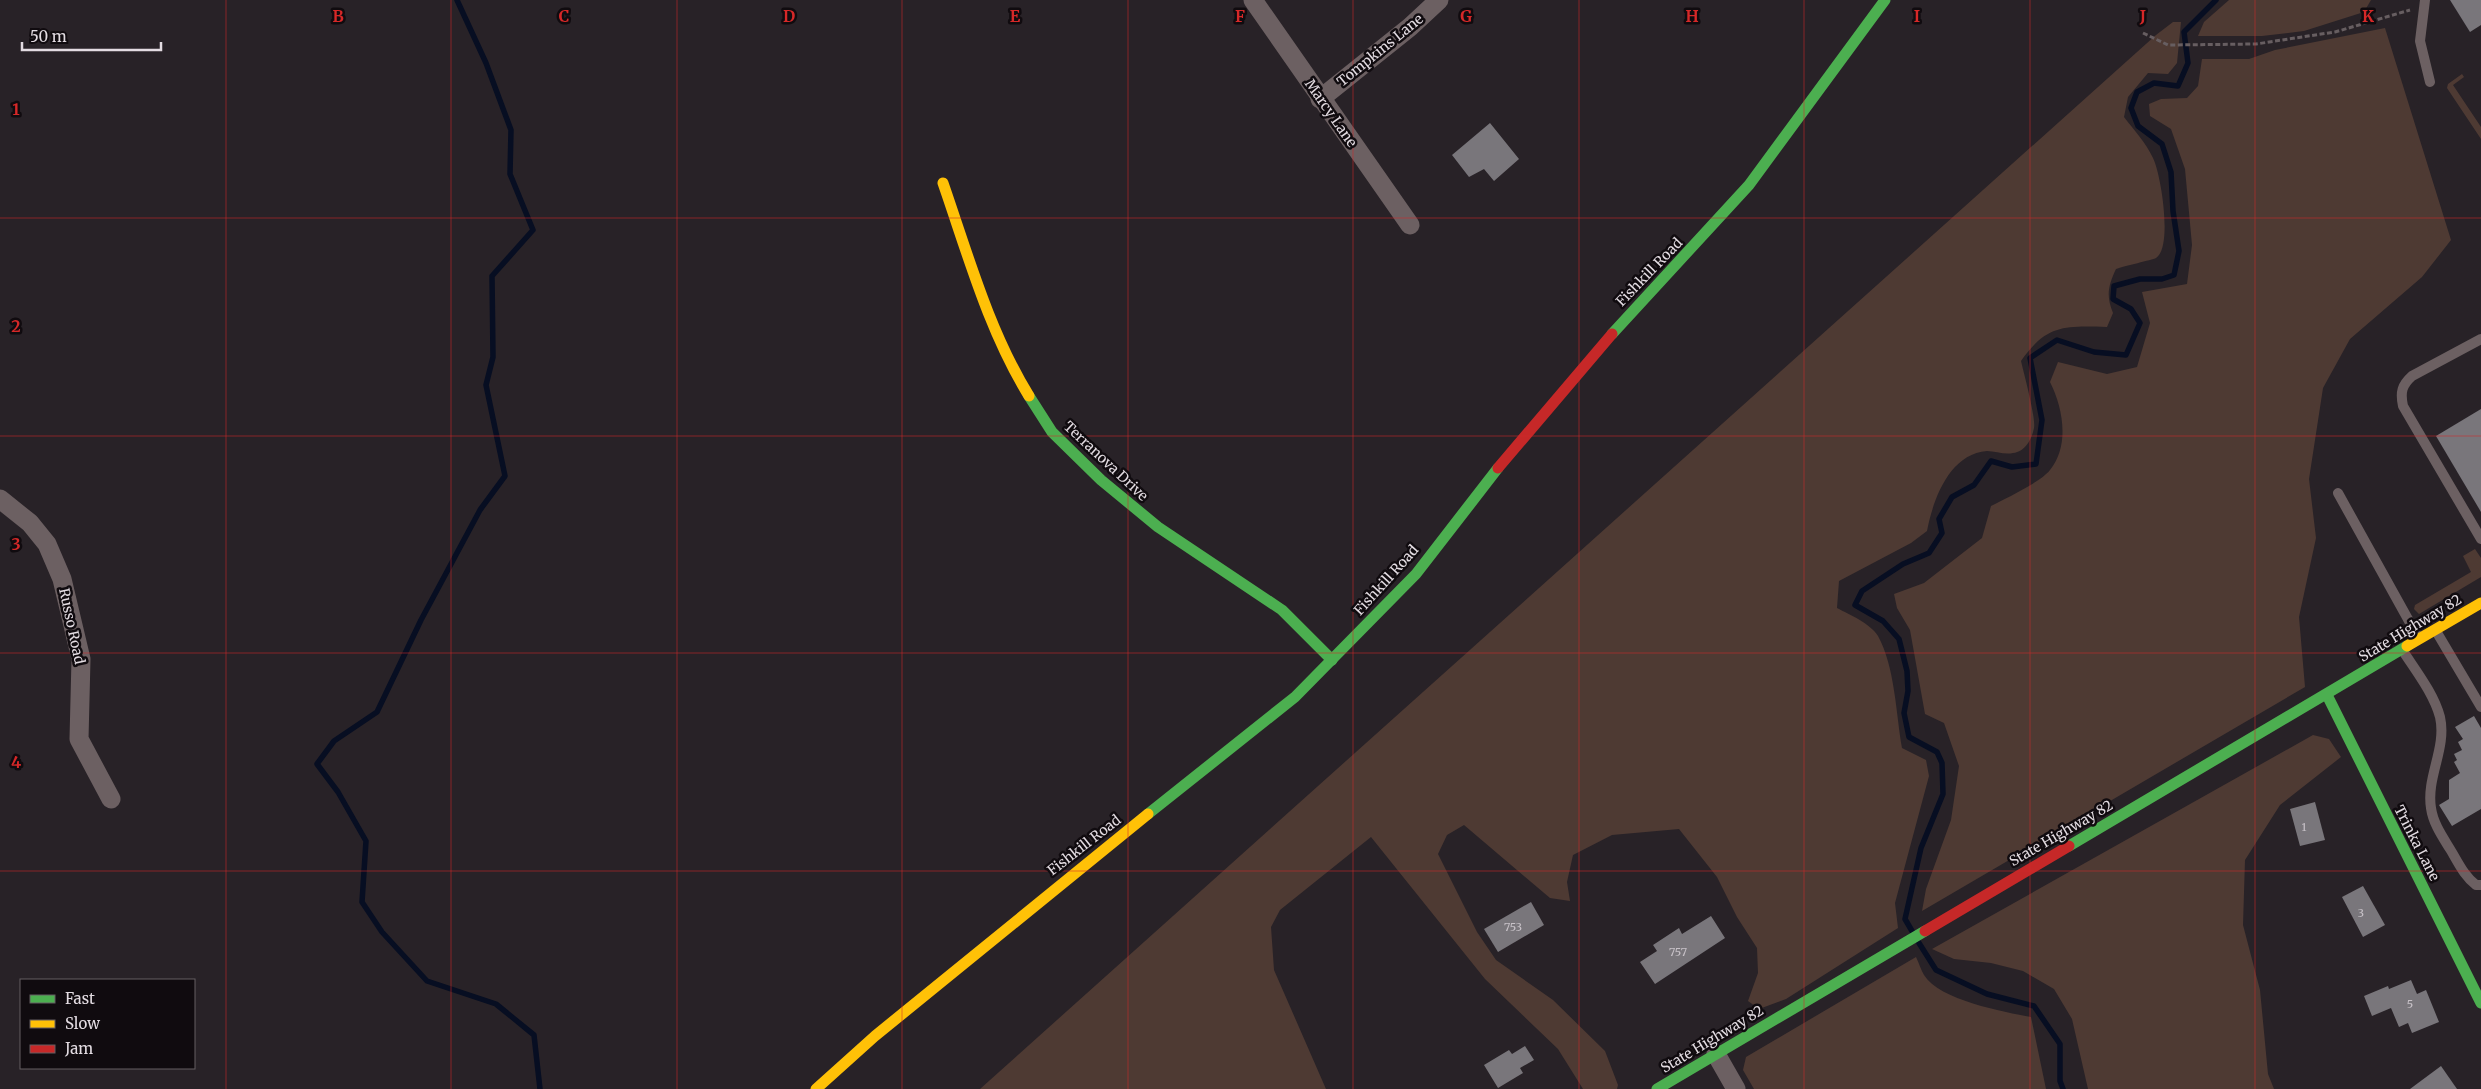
<svg xmlns="http://www.w3.org/2000/svg" width="2481" height="1089" font-family="Merriweather,serif">
<style>
.green{fill:#4e3a33}
.lines{fill:none;stroke-linecap:round;stroke-linejoin:round}
.stream{stroke:#070e22;stroke-width:5.5}
.building{fill:#79767b}
.path{stroke:#675e61;stroke-width:3;stroke-dasharray:5 2.5;stroke-linecap:butt}
.lane{stroke:#6c6062;stroke-width:10}
.street{stroke:#6c6062;stroke-width:19}
.fast{stroke:#4caf50;stroke-width:11}
.slow{stroke:#ffc107;stroke-width:11}
.jam{stroke:#c62828;stroke-width:11}
.grid{fill:none;stroke:#d62828;stroke-width:1;stroke-opacity:0.55}
.labels{text-anchor:middle;stroke-width:5;stroke-linejoin:round;paint-order:stroke}
.number-label{font-size:11px;fill:#c8c2c8}
.street-label{font-size:14px;fill:#e3dce2;stroke:#100b0f}
.grid-label{font-size:16px;text-anchor:middle;font-weight:bold;fill:#d62828;stroke:#100b0f;stroke-width:5;stroke-linejoin:round;paint-order:stroke}
</style>
<rect width="100%" height="100%" fill="#282227"/>
<g class="green">
<polygon points="2229,0 2371,0 2364,12 2304,31 2262,36 2198,36 2204,22"/>
<path d="M 2173,22 L 2181,22 L 2177,63 L 2168,74 L 2148,73 L 2128,97 L 2124,117 C 2134,130 2146,143 2153,158 C 2161,174 2173,247 2156,258 C 2152,260 2124,266 2116,269 C 2108,286 2106,296 2113,313 L 2107,327 C 2065,326 2047,324 2021,361 C 2024,374 2036,418 2034,428 C 2032,439 2025,452 2013,453 C 2005,455 1995,451 1987,451 C 1949,454 1933,500 1927,531 L 1911,543 L 1839,581 L 1837,608 C 1850,615 1870,623 1878,636 C 1895,667 1896,714 1902,748 L 1926,760 L 1929,776 L 1895,903 L 1898,928 L 1786,999 L 1759,1009 L 1748,1001 L 1758,973 L 1757,948 L 1737,917 L 1717,877 L 1679,829 L 1612,835 L 1573,855 L 1567,882 L 1570,901 L 1550,898 L 1464,825 L 1447,835 L 1438,854 L 1477,932 L 1496,960 L 1553,1000 L 1605,1051 L 1618,1085 L 1617,1089 L 1583,1089 L 1558,1049 L 1485,979 L 1371,837 L 1280,910 L 1271,927 L 1274,970 L 1326,1089 L 980,1089 L 2156,35 Z"/>
<path d="M 2385,28 L 2451,240 L 2422,277 L 2350,339 L 2323,388 L 2309,479 L 2316,538 L 2299,617 L 2305,687 L 1922,911 L 1926,889 L 1951,820 L 1959,766 L 1944,723 L 1925,714 L 1910,630 L 1897,608 L 1894,594 L 1924,583 L 1982,538 L 1991,506 C 2006,498 2041,482 2050,470 C 2070,445 2063,408 2050,382 L 2058,362 L 2107,374 L 2137,367 L 2150,323 L 2142,292 L 2187,284 L 2192,245 L 2185,169 L 2171,129 L 2150,116 L 2149,104 L 2161,99 L 2187,98 L 2198,86 L 2202,59 L 2249,59 L 2275,50 Z"/>
<polygon points="2462,74 2464,77 2453,85 2481,127 2481,139 2447,88 2448,84"/>
<polygon points="2475,549 2481,558 2481,577 2419,614 2414,609 2415,605 2471,572 2463,556"/>
<polygon points="2313,735 2329,739 2341,757 2280,805 2245,860 2243,925 2260,990 2268,1074 2274,1089 2088,1089 2072,1019 2054,989 2023,971 1991,963 1954,959 1932,949"/>
<path d="M 1916,957 C 1919,963 1921,970 1924,975 C 1939,1000 2004,1012 2031,1017 L 2046,1089 L 1754,1089 L 1743,1070 L 1746,1057 Z"/>
</g>
<g class="lines">
<g class="stream">
<polyline points="457,0 486,63 511,130 510,174 533,230 492,276 493,357 486,385 505,476 480,510 421,620 377,712 334,741 317,764 338,792 366,841 362,902 382,932 427,981 496,1004 534,1035 540,1089"/>
<polyline points="1912,931 1905,919 1921,848 1943,794 1942,763 1937,752 1909,737 1904,713 1908,691 1907,671 1899,639 1883,621 1855,605 1862,591 1903,564 1929,553 1942,533 1939,519 1952,497 1974,485 1991,461 2012,467 2036,464 2042,420 2030,358 2057,340 2094,352 2126,355 2140,323 2131,309 2113,299 2114,286 2140,279 2162,279 2174,275 2179,251 2173,211 2171,172 2162,144 2138,126 2131,108 2137,92 2154,83 2178,86 2188,63 2184,32 2216,0"/>
<polyline points="1919,943 1936,970 1987,994 2034,1006 2060,1044 2060,1081 2063,1089"/>
</g>
</g>
<g class="building">
<polygon points="2450,0 2481,0 2481,25 2470,32"/>
<polygon points="1490,123 1519,159 1494,181 1484,169 1469,177 1452,155"/>
<polygon points="2481,409 2481,512 2436,436"/>
<polygon points="2474,716 2481,728 2481,809 2452,826 2439,805 2449,799 2449,780 2460,773 2454,762 2457,760 2454,754 2462,750 2458,742 2463,739 2455,727"/>
<polygon points="2315,802 2325,840 2300,846 2290,809"/>
<polygon points="2363,886 2385,925 2363,937 2342,897"/>
<polygon points="1531,902 1544,925 1498,952 1484,929"/>
<polygon points="1711,916 1725,938 1655,984 1640,962 1657,951 1653,945 1679,928 1682,934"/>
<polygon points="2411,980 2417,994 2426,990 2439,1022 2412,1033 2408,1023 2399,1027 2391,1008 2372,1016 2364,996 2388,986 2389,989"/>
<polygon points="1525,1046 1534,1060 1520,1068 1523,1073 1498,1088 1484,1065 1509,1050 1512,1054"/>
<polygon points="2441,1066 2457,1089 2410,1089"/>
</g>
<g class="lines">
<polyline class="path" points="2143,33 2168,45 2256,44 2335,32 2410,10"/>
<g class="lane">
<polyline points="2425,0 2420,41 2430,82"/>
<path d="M 2481,339 L 2412,376 C 2402,385 2400,392 2403,406 L 2481,539"/>
<polyline points="2338,493 2419,639"/>
<polyline points="2436,631 2481,707"/>
<path d="M 2403,651 C 2416,671 2434,694 2440,717 C 2447,748 2426,777 2431,808 C 2433,823 2442,836 2450,849 C 2458,862 2464,876 2476,885 L 2481,885"/>
</g>
<g class="street">
<polyline points="1253,0 1410,225"/>
<polyline points="1320,99 1410,27 1439,0"/>
<polyline points="0,499 30,523 47,544 62,579 81,659 79,739 111,799"/>
<polyline points="1716,1054 1736,1089"/>
</g>
<g class="fast">
<polyline points="1612,334 1749,185 1885,0"/>
<polyline points="1029,396 1052,432 1101,480 1158,527 1282,610 1332,660"/>
<polyline points="2327,695 2481,1003"/>
<polyline points="1148,814 1295,697 1416,574 1498,468"/>
<polyline points="2069,846 2407,646"/>
<polyline points="1657,1089 1925,931"/>
</g>
<g class="slow">
<path d="M 943,183 C 968,255 989,331 1029,396"/>
<polyline points="2407,646 2481,603"/>
<polyline points="816,1089 875,1036 1148,814"/>
</g>
<g class="jam">
<polyline points="1498,468 1612,334"/>
<polyline points="1925,931 2069,846"/>
</g>
</g>
<path class="grid" d="M 226,0 L 226,1089M 451,0 L 451,1089M 677,0 L 677,1089M 902,0 L 902,1089M 1128,0 L 1128,1089M 1353,0 L 1353,1089M 1579,0 L 1579,1089M 1804,0 L 1804,1089M 2030,0 L 2030,1089M 2255,0 L 2255,1089M 0,218 L 2481,218M 0,436 L 2481,436M 0,653 L 2481,653M 0,871 L 2481,871"/>
<g class="labels">
<g class="number-label">
<text x="2304" y="831">1</text>
<text x="2361" y="917">3</text>
<text x="1513" y="931">753</text>
<text x="1678" y="956">757</text>
<text x="2410" y="1008">5</text>
</g>
<g class="street-label">
<text transform="translate(1380 50) rotate(-39)" y="5">Tompkins Lane</text>
<text transform="translate(1331 113) rotate(55)" y="5">Marcy Lane</text>
<text transform="translate(1649 272) rotate(-46)" y="5">Fishkill Road</text>
<text transform="translate(1106 461) rotate(43)" y="5">Terranova Drive</text>
<text transform="translate(1386 580) rotate(-48)" y="5">Fishkill Road</text>
<text transform="translate(72 626) rotate(78)" y="5">Russo Road</text>
<text transform="translate(2410 628) rotate(-31)" y="5">State Highway 82</text>
<text transform="translate(2061 833) rotate(-30)" y="5">State Highway 82</text>
<text transform="translate(2417 843) rotate(63)" y="5">Trinka Lane</text>
<text transform="translate(1084 845) rotate(-38)" y="5">Fishkill Road</text>
<text transform="translate(1712 1039) rotate(-31)" y="5">State Highway 82</text>
</g>
</g>
<g class="grid-label">
<text x="338" y="22">B</text>
<text x="564" y="22">C</text>
<text x="789" y="22">D</text>
<text x="1015" y="22">E</text>
<text x="1240" y="22">F</text>
<text x="1466" y="22">G</text>
<text x="1692" y="22">H</text>
<text x="1917" y="22">I</text>
<text x="2143" y="22">J</text>
<text x="2368" y="22">K</text>
<text x="16" y="115">1</text>
<text x="16" y="332">2</text>
<text x="16" y="550">3</text>
<text x="16" y="768">4</text>
</g>
<rect x="20" y="979" width="175" height="90" fill="#100b0f" stroke="#645f63"/>
<rect x="30" y="995" width="25" height="8" fill="#4caf50" stroke="#645f63"/>
<text x="65" y="1004" font-size="15" fill="#e3dce2">Fast</text>
<rect x="30" y="1020" width="25" height="8" fill="#ffc107" stroke="#645f63"/>
<text x="65" y="1029" font-size="15" fill="#e3dce2">Slow</text>
<rect x="30" y="1045" width="25" height="8" fill="#c62828" stroke="#645f63"/>
<text x="65" y="1054" font-size="15" fill="#e3dce2">Jam</text>
<path d="M22 42v8h139v-8" fill="none" stroke="#e3dce2" stroke-width="2.5"/>
<text x="30" y="42" font-size="15" fill="#e3dce2" stroke="#100b0f" stroke-width="4" paint-order="stroke">50 m</text>
</svg>
